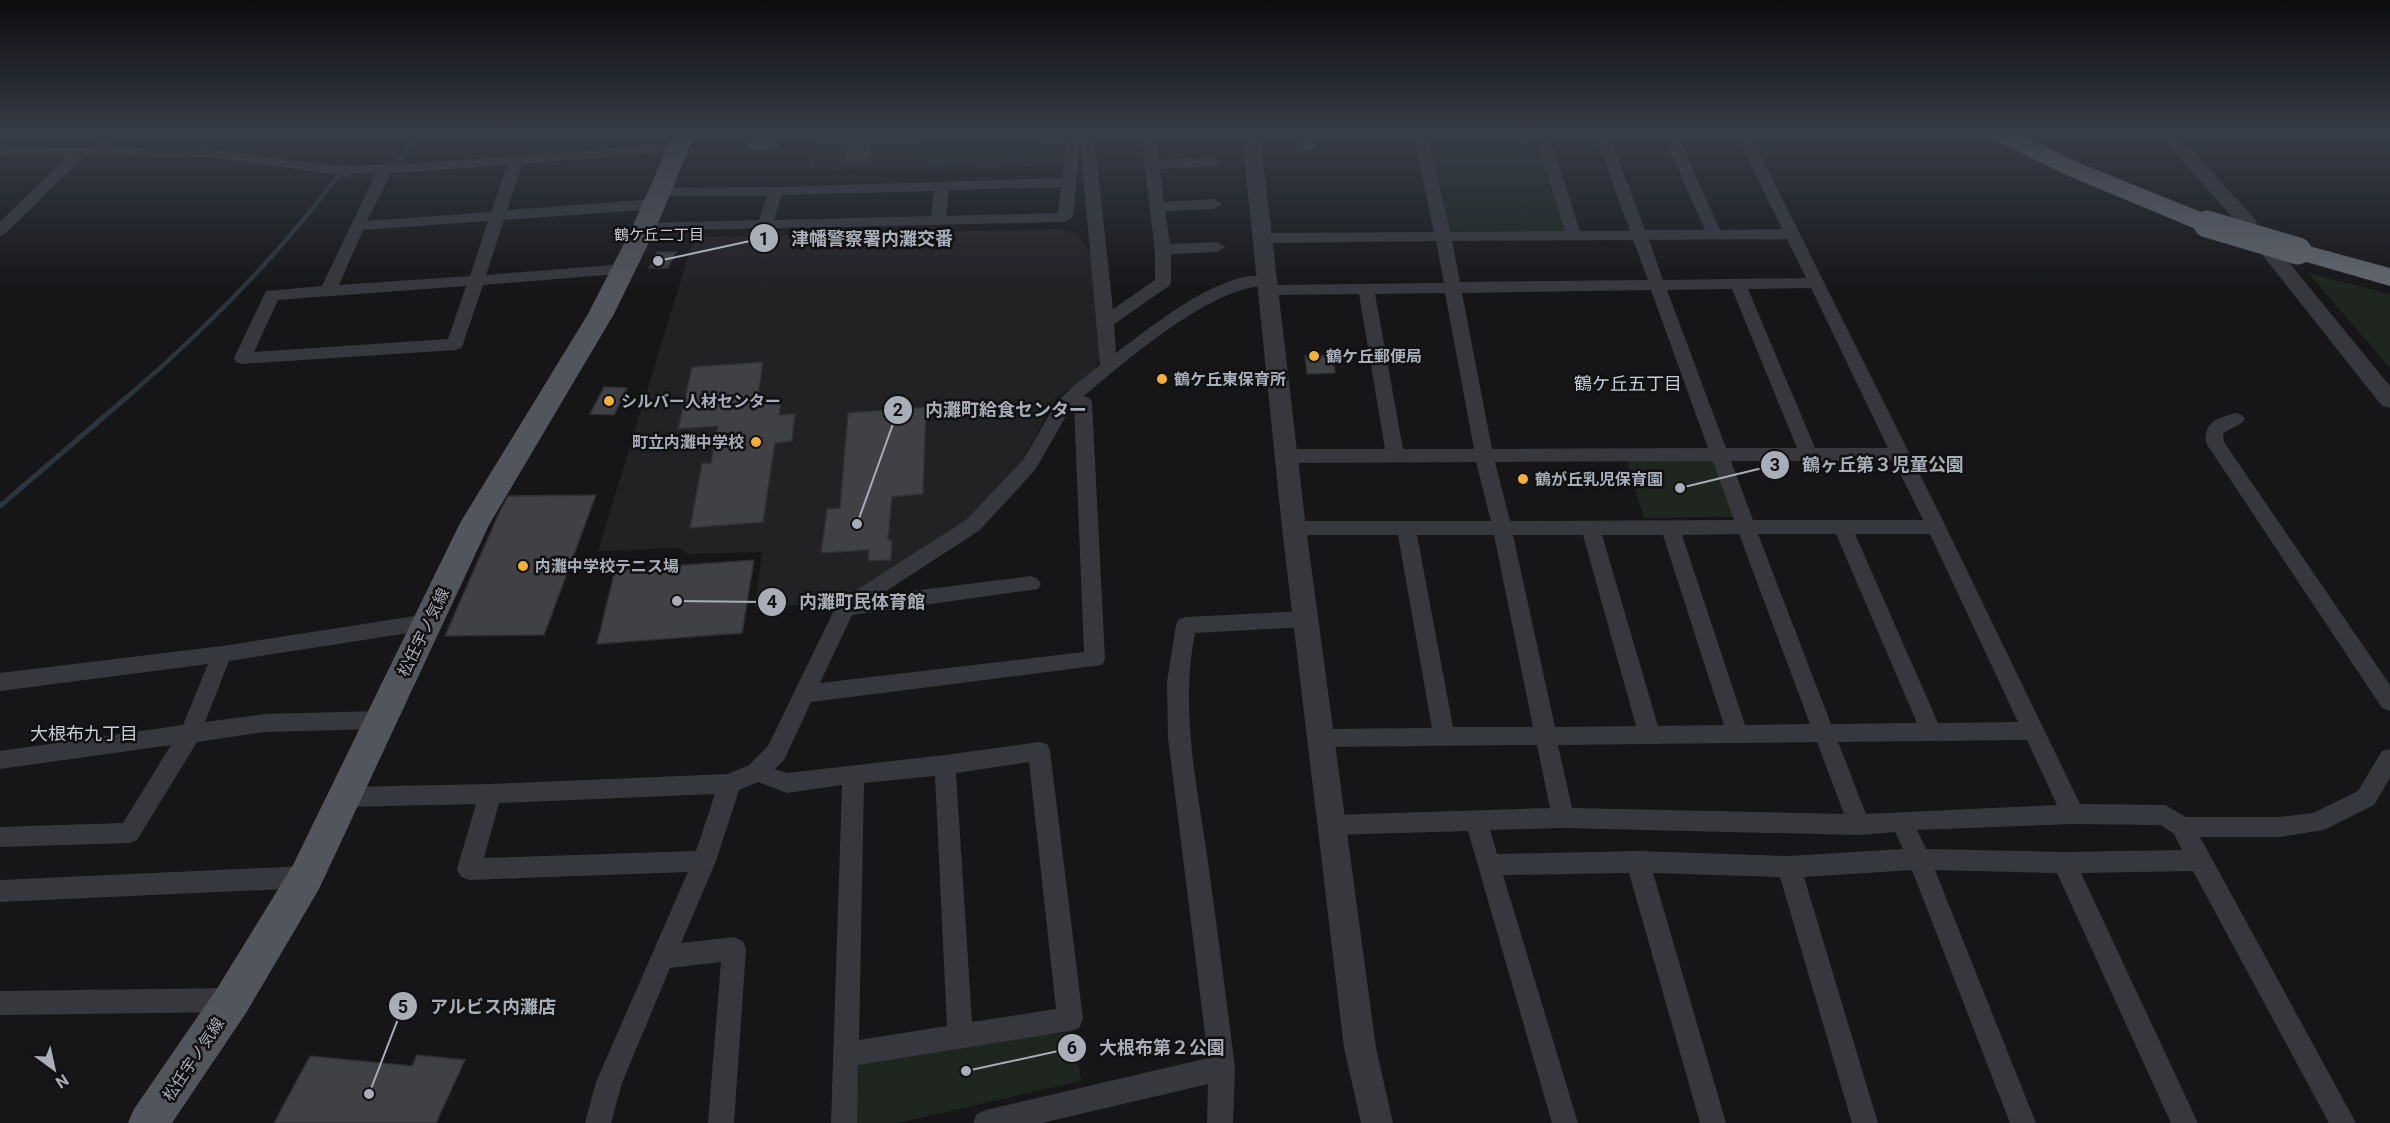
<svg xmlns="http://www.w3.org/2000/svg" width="2390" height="1123" font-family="Roboto,'Noto Sans JP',sans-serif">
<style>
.built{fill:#222225}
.green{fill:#1e261f}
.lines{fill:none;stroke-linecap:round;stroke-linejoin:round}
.stream-far1{stroke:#2c353c;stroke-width:4.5}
.stream{stroke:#2c353c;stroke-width:5}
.building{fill:#404145;stroke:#303034;stroke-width:1.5}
.minor{fill:#37383d;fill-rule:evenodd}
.tertiary{fill:#37383d;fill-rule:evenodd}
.primary{fill:#53555c;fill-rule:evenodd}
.motorway{fill:#63666e;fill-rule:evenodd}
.motorway-bridge{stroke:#63666e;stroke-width:27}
.poi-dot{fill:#f2b134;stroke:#111113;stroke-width:2}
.labels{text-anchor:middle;stroke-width:5;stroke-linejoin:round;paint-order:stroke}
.far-neighbourhood-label{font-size:15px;fill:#c9ccd4;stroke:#111113}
.poi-label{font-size:16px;font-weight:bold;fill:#a8adb8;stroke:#111113;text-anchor:start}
.street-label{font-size:16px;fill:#a8adb8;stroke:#111113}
.neighbourhood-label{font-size:18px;fill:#c9ccd4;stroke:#111113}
.leader{fill:none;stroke:#a8adb8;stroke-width:2}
.callout-dot{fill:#a8adb8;stroke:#111113;stroke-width:2}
.mark-label{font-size:18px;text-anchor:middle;font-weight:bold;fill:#111}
.callout-label{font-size:18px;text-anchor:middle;font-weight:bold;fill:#a8adb8;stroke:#111113;stroke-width:5;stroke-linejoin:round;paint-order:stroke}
</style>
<rect width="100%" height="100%" fill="#161618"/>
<g class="built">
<polygon points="815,134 1078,134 1079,137 1072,165 808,170"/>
<polygon points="1060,229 1077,234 1091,253 1101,357 1094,371 1056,398 1020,465 970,525 846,605 755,606 762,552 688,554 679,548 598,551 694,237"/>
</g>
<g class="green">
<polygon points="920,134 1045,134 1047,159 916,164"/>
<polygon points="1427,134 1536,134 1566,231 1447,232"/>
<polygon points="2308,273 2390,294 2390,368"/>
<polygon points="1626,459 1715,459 1736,517 1644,518"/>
<polygon points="1074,1031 1081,1081 897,1123 851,1123 852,1062"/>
</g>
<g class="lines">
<g class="stream-far1">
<polyline points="400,158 419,134"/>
<path d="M 125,399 C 203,332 276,258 338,176 L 349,175"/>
</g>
<polyline class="stream" points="0,506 127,397"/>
</g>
<g class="building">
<polygon points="750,134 783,134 779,149 746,150"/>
<polygon points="850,134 874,134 868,160 845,160"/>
<polygon points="1297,134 1313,134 1315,149 1299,150"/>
<polygon points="657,252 676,252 668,268 649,268"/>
<polygon points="1333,355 1335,373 1307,374 1305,356"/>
<polygon points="763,362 757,404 781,402 779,415 795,414 792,441 775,443 763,522 690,528 702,463 711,463 718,426 678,429 692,367"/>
<polygon points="604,387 627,388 614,415 590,414"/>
<polygon points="926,407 923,494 892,497 888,540 892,540 891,560 868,561 869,550 821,553 827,509 840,508 848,413"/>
<polygon points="596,495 544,635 445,636 499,513 508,496"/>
<polygon points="754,560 742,633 597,644 615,570"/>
<polygon points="417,1055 465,1060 436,1123 274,1123 310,1056 412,1066"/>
</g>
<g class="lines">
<g class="minor">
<path d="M 104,134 L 119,134 L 106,148 L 210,149 L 332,166 L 411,164 L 667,144 L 683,148 L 685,151 L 678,155 L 667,152 L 522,164 L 507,210 L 655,199 L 663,204 L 655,209 L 504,220 L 486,275 L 624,264 L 630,265 L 632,269 L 630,273 L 483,285 L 463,344 L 461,348 L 455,350 L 242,364 L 236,362 L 234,358 L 266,291 L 322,286 L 376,173 L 332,174 L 210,157 L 84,156 L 5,234 L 0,236 L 0,222 L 68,156 L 0,155 L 0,147 L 89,148 ZM 507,165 L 491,212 L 367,221 L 391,173 ZM 488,221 L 470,276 L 339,285 L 363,230 ZM 466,286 L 448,339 L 254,352 L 278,300 Z"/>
<path d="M 1067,134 L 1094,134 L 1113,309 L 1155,280 L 1155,252 L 1141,134 L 1155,134 L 1159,160 L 1214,158 L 1221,162 L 1214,166 L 1160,169 L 1164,202 L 1214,199 L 1222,204 L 1214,209 L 1165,211 L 1170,244 L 1217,242 L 1225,247 L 1217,252 L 1171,254 L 1171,282 L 1169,286 L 1114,324 L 1116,353 C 1153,326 1225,265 1273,277 L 1275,281 L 1272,285 L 1444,283 L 1436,241 L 1262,243 L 1254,238 L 1262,233 L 1434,232 L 1413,134 L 1427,134 L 1450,232 L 1565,231 L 1535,134 L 1549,134 L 1580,231 L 1630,231 L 1595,134 L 1609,134 L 1645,230 L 1705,230 L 1663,134 L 1677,134 L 1720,230 L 1782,229 L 1736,134 L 1750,134 L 1946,527 L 2080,804 L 2165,805 L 2186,817 L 2280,817 L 2313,813 L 2358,791 L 2382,751 L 2390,749 L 2390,778 L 2374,805 L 2324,830 L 2280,837 L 2200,837 L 2356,1123 L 2329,1123 L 2193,871 L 2081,873 L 2198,1123 L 2171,1123 L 2057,873 L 1935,870 L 2036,1123 L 2010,1123 L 1912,870 L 1804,877 L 1878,1123 L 1852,1123 L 1780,877 L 1653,873 L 1726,1123 L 1700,1123 L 1629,873 L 1503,875 L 1578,1123 L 1552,1123 L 1468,831 L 1332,835 L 1324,832 L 1321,825 L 1324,818 L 1332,815 L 1550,808 L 1537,745 L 1321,747 L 1313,745 L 1310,738 L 1313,731 L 1321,729 L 1432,728 L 1398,535 L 1294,535 L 1287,533 L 1284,528 L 1287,523 L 1294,521 L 1491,521 L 1476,462 L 1286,463 L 1280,461 L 1277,456 L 1280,451 L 1286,449 L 1385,449 L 1359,294 L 1268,295 L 1260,290 L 1263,286 C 1208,289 1126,361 1084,396 L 1089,398 L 1092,402 L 1105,659 L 1102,665 L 811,702 L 784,760 L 775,769 L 787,773 L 945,755 L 1039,742 L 1047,744 L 1050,751 L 1083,1019 L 1079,1028 L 1070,1031 L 858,1065 L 857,1123 L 831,1123 L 842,785 L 787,793 L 758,782 L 739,790 L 716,861 L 681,943 L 734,937 L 743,941 L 746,949 L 734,1123 L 708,1123 L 721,962 L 670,968 L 622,1083 L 611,1123 L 585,1123 L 596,1082 L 688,872 L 469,880 L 461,877 L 457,869 L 476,804 L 345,807 L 337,804 L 334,797 L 337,790 L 345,787 L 490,784 L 728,774 L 749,765 L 768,746 L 838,602 L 966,520 L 1023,460 L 1056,403 L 1072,387 L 1100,365 L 1080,140 L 1073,217 L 1065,222 L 639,231 L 636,228 L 644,223 L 759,220 L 767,196 L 659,196 L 652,192 L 659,188 L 776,187 L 1062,178 ZM 1061,187 L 1058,213 L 946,216 L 949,190 ZM 934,191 L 931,216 L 774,220 L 782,195 ZM 1787,239 L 1806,278 L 1663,280 L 1649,240 ZM 1633,240 L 1648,280 L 1460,282 L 1452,241 ZM 1811,288 L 1888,448 L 1815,448 L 1748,289 ZM 1732,289 L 1797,448 L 1726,448 L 1667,290 ZM 1651,290 L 1708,448 L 1492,449 L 1462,293 ZM 1445,293 L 1474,449 L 1403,449 L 1375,294 ZM 1074,405 L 1084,652 L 820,683 L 852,615 L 1038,589 L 1041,584 L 1038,579 L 1031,576 L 880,595 L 980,530 L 1035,470 L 1069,411 ZM 1713,461 L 1734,520 L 1510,521 L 1495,462 ZM 1731,461 L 1894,461 L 1923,520 L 1753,520 ZM 1739,534 L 1810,724 L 1745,725 L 1682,535 ZM 1758,534 L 1836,534 L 1917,723 L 1831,724 ZM 1855,534 L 1930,534 L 2018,722 L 1938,723 ZM 1417,535 L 1494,535 L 1533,727 L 1453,727 ZM 1513,535 L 1583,535 L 1636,726 L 1555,727 ZM 1602,535 L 1663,535 L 1724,725 L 1658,726 ZM 2027,740 L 2057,805 L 1866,814 L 1838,742 ZM 1817,742 L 1844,814 L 1572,808 L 1558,745 ZM 1029,762 L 1056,1009 L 972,1022 L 956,773 ZM 935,776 L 947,1026 L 859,1040 L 864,783 ZM 715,794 L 696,851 L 484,858 L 499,803 ZM 2073,824 L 2161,825 L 2174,834 L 2182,850 L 2064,852 L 1926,849 L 1917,830 ZM 1563,828 L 1859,835 L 1895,832 L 1903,849 L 1789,856 L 1638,851 L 1497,854 L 1490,830 Z"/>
<path d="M 2236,413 L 2242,415 L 2245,419 C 2240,427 2230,427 2223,434 L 2224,442 L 2390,685 L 2390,711 L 2382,708 L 2206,443 C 2204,421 2218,418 2236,413 Z"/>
<path d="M 1306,611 L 1313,613 L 1316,619 L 1313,625 L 1306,627 L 1195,633 C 1180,708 1196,780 1207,855 C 1217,926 1226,997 1235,1068 L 1233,1123 L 1207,1123 L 1208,1084 L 1042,1123 L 973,1123 L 977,1114 L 986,1110 L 1208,1058 L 1168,738 L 1167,682 L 1176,625 L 1179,619 L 1186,617 Z"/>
<polygon points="428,614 435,616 438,622 435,628 428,630 229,661 205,722 265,714 380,711 388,714 391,720 388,726 380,729 265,732 197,742 137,840 129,843 0,847 0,827 123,823 171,745 0,769 0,751 183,725 208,664 0,691 0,673 222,646"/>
<polygon points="306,866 314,869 318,877 314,885 306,888 0,902 0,880"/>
<polygon points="232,988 241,991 244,1000 241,1009 232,1012 0,1015 0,991"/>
</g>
<g class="tertiary">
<polygon points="1242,134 1260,134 1306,528 1376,1048 1393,1123 1361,1123 1344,1048 1282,528"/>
<polygon points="2159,134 2177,134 2255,219 2257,223 2255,227 2241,227"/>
<polygon points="2271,247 2278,249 2390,386 2390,408 2382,406 2264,257 2261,253 2264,249"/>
</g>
<polygon class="primary" points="673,134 695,134 656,228 614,314 489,525 319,889 246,1013 172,1123 128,1123 134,1109 218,987 293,865 460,523 588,314 632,228"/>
<g class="motorway">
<polygon points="1989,134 2019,134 2082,164 2216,218 2220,224 2216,230 2207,232 2198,230 2064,174 1992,139"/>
<polygon points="2298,243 2390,268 2390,286 2289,257 2285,251 2289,245"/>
</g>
<polyline class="motorway-bridge" points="2207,224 2298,251"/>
</g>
<linearGradient id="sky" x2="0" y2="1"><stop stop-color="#0c0c0d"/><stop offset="0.46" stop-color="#363c48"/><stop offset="1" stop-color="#363c48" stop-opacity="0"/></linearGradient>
<rect width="2390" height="291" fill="url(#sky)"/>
<g class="poi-dot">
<circle cx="1314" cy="356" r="6"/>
<circle cx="1162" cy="379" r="6"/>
<circle cx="609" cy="401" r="6"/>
<circle cx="756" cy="442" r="6"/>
<circle cx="1523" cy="479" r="6"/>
<circle cx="523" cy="566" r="6"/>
</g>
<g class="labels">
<g class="far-neighbourhood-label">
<text x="659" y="240">鶴ケ丘二丁目</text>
</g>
<g class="poi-label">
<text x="1326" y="362">鶴ケ丘郵便局</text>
<text x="1174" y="385">鶴ケ丘東保育所</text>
<text x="621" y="407">シルバー人材センター</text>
<text x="744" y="448" text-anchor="end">町立内灘中学校</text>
<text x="1535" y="485">鶴が丘乳児保育園</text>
<text x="535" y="572">内灘中学校テニス場</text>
</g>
<g class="street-label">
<text transform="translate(423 632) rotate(-64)" y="6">松任宇ノ気線</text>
<text transform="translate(193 1059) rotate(-56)" y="6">松任宇ノ気線</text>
</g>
<g class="neighbourhood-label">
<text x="1628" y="390">鶴ケ丘五丁目</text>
<text x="84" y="740">大根布九丁目</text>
</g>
</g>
<path class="leader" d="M658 261L764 238M857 524L898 410M1680 488L1775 465M677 601L772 602M369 1094L403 1006M966 1071L1072 1048"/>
<g class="callout-dot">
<circle cx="658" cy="261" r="6"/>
<circle cx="857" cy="524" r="6"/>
<circle cx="1680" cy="488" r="6"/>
<circle cx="677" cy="601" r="6"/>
<circle cx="369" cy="1094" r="6"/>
<circle cx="966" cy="1071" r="6"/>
<circle cx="764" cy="238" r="15"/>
<circle cx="898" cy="410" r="15"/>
<circle cx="1775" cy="465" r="15"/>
<circle cx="772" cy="602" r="15"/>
<circle cx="403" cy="1006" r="15"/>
<circle cx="1072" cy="1048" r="15"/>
</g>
<g class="mark-label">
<text x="764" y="245">1</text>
<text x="898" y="416">2</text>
<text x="1775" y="471">3</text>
<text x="772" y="608">4</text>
<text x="403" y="1013">5</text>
<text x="1072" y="1054">6</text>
</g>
<g class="callout-label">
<text x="872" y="245">津幡警察署内灘交番</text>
<text x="1006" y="416">内灘町給食センター</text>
<text x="1883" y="471">鶴ヶ丘第３児童公園</text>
<text x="862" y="608">内灘町民体育館</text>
<text x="493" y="1013">アルビス内灘店</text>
<text x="1162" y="1054">大根布第２公園</text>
</g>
<g transform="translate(54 1069) rotate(147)" stroke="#111113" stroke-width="4.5" paint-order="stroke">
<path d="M0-4.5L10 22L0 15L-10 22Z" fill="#a8adb8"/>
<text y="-9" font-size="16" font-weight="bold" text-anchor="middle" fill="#a8adb8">N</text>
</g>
</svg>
